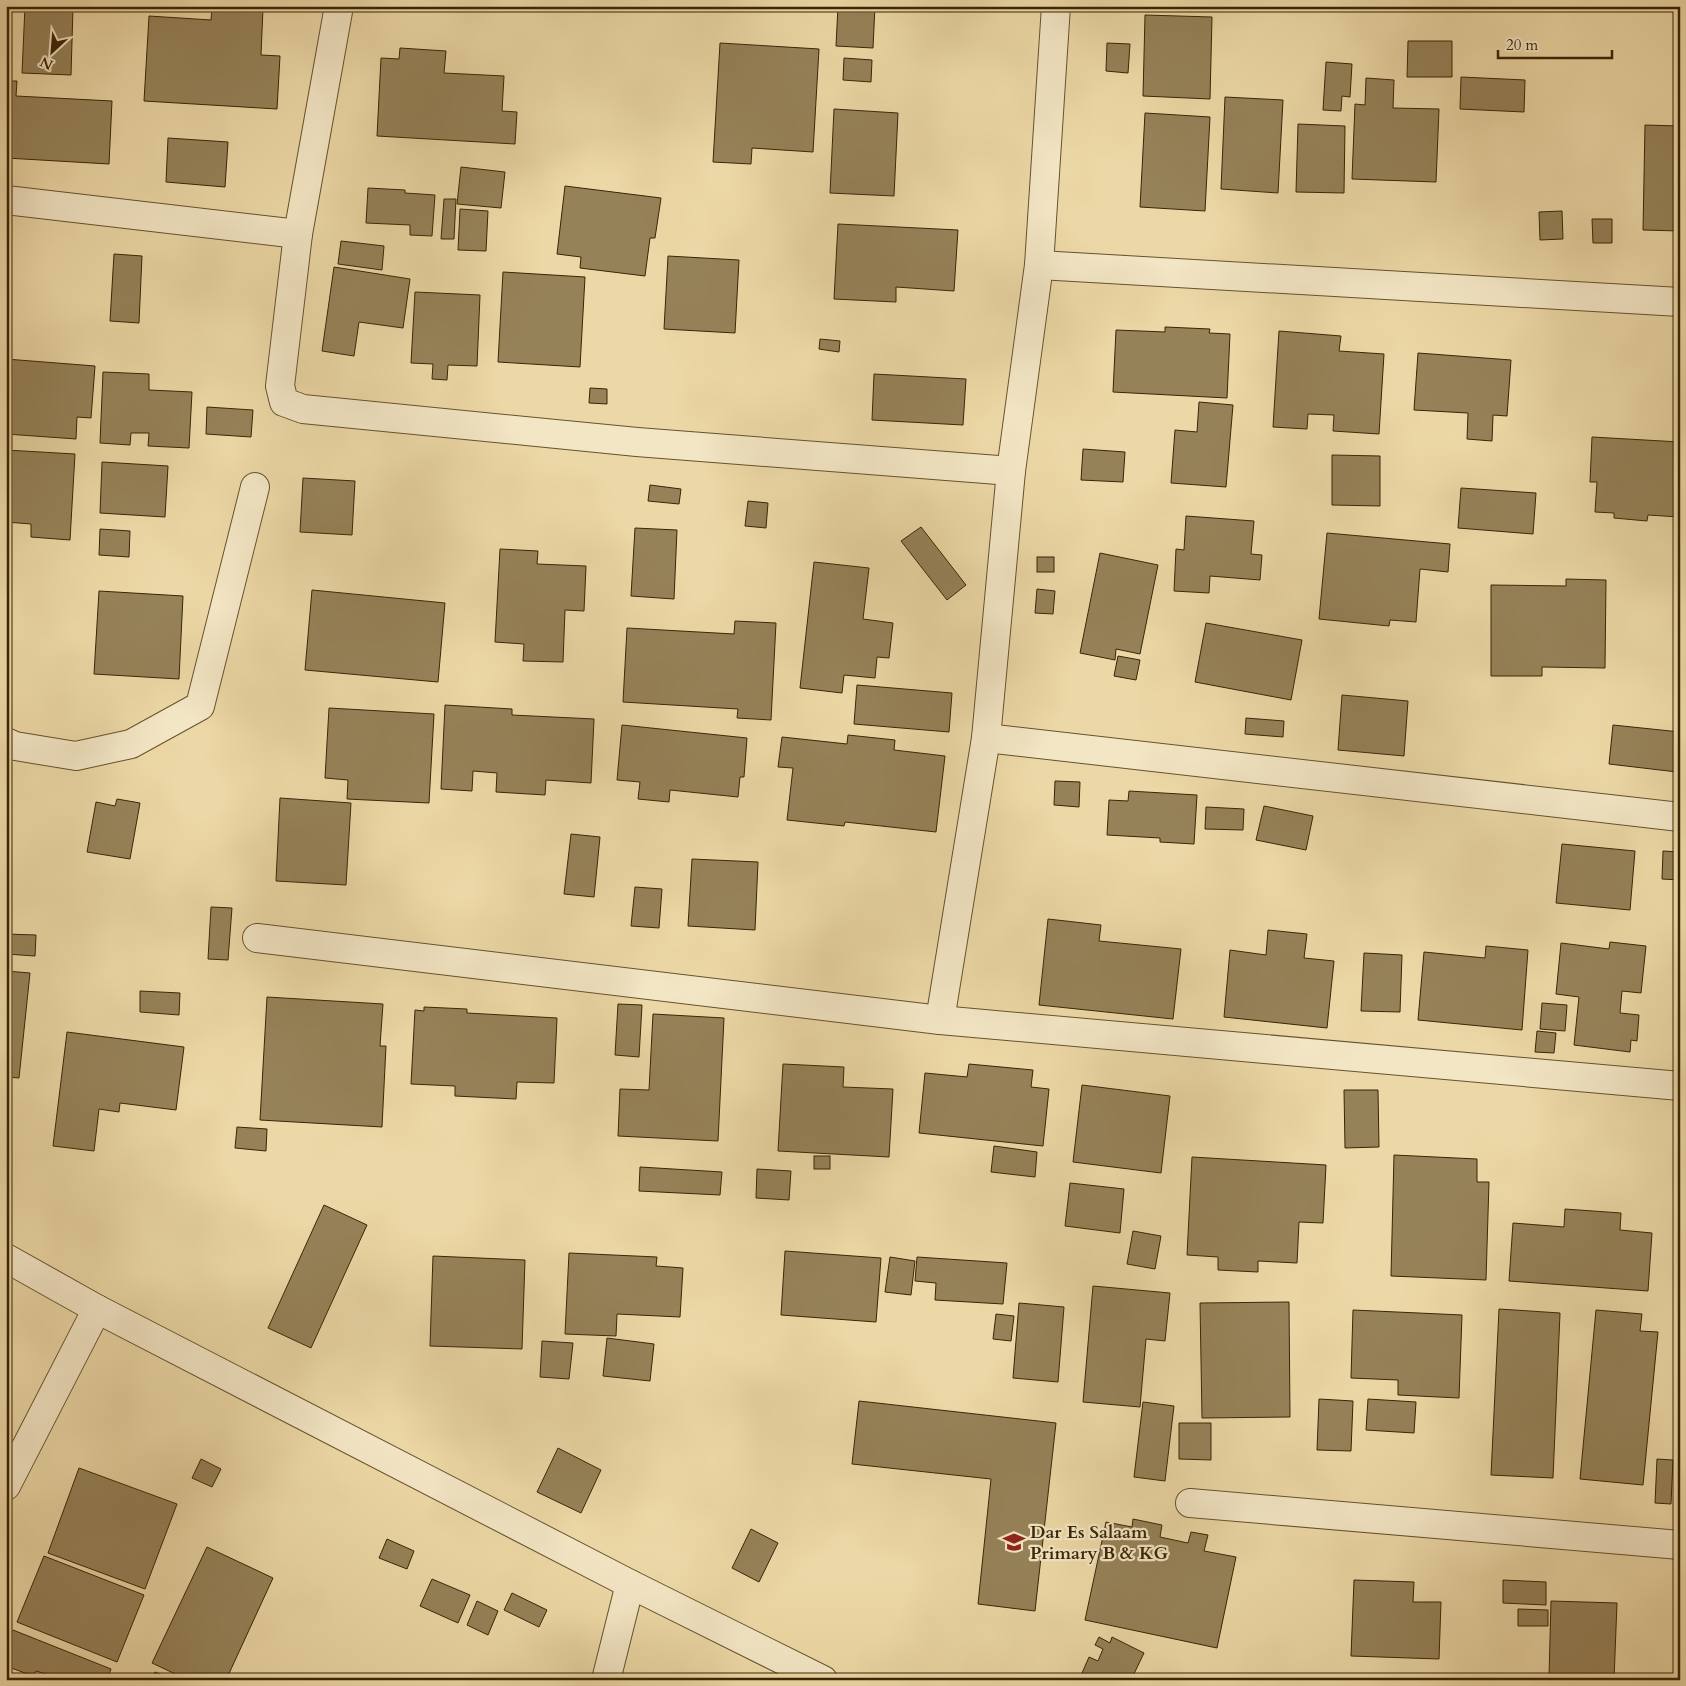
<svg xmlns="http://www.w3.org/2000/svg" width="1686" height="1686" font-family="Cardo,serif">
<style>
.building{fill:#968259;stroke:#392505}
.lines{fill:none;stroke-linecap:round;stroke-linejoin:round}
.street-casing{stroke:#66522d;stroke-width:30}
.street{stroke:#f3e6c5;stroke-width:28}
.labels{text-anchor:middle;stroke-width:4.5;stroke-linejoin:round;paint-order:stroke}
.poi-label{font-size:18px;font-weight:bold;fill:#392505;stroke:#f3e6c5;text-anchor:start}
</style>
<rect width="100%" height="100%" fill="#ecd8a6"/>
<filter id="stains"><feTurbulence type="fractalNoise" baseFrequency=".004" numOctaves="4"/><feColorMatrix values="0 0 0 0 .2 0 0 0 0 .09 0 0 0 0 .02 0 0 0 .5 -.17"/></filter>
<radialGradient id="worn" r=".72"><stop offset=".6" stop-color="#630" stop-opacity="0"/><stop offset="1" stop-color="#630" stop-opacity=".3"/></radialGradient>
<g class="building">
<polygon points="25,6 73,7 71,75 22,73"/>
<polygon points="212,6 263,8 261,55 280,56 277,109 144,101 149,16 211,20"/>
<polygon points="838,6 875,6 873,48 836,46"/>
<polygon points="1145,15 1212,17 1210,99 1143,96"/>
<polygon points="1408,41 1452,41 1452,77 1407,77"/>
<polygon points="720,43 819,49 813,152 752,148 751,164 713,162"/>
<polygon points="1107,43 1130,44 1128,73 1106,71"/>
<polygon points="400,48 446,51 444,73 504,76 502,111 517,112 515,144 377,136 381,58 399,59"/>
<polygon points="844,58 872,60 871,82 843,80"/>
<polygon points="1326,62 1352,64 1350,97 1342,96 1341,111 1323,110"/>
<polygon points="1461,77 1525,80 1524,112 1460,109"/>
<polygon points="1366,78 1394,80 1393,108 1439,109 1436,182 1352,179 1355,104 1365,105"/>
<polygon points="6,81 17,81 16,96 112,101 109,164 6,158"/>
<polygon points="1225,97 1283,100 1278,193 1221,189"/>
<polygon points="834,109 898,113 894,196 830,193"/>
<polygon points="1145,113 1210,117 1205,211 1140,207"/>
<polygon points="1298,124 1345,126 1344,193 1296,192"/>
<polygon points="1645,125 1680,126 1680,231 1643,230"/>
<polygon points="168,138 228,142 225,187 166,182"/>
<polygon points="461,167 505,172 501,208 457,204"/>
<polygon points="565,186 661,198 655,238 650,238 645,276 580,268 581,257 557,254"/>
<polygon points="368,188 405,190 405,193 435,195 432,236 410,235 410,225 366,223"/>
<polygon points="444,199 456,199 454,239 441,239"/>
<polygon points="460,209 488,211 486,251 458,250"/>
<polygon points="1562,211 1563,239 1540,240 1539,212"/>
<polygon points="1592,219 1612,219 1612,243 1593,243"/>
<polygon points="838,224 958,230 954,291 896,287 896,302 834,299"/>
<polygon points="341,241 384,246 382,270 338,264"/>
<polygon points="114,254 142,256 139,323 110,321"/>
<polygon points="668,256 739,260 735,333 664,329"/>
<polygon points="334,267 410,279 403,328 359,322 354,356 322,351"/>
<polygon points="503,272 585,277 580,367 498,362"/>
<polygon points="415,292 480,295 477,366 448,365 447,380 432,379 433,364 411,363"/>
<polygon points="1165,327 1210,329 1209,333 1230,334 1227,398 1113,392 1116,330 1165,332"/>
<polygon points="1279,331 1341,336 1339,351 1384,354 1379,434 1333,431 1334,415 1308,414 1307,429 1273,427"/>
<polygon points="820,339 840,341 839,352 819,349"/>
<polygon points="1418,353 1511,360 1507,416 1493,415 1492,441 1467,439 1468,413 1414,410"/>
<polygon points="6,359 95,366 91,418 77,417 76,439 6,434"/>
<polygon points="103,372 149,374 149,390 192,392 189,448 148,446 149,433 131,433 130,445 100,443"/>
<polygon points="874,374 966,379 963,425 872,420"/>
<polygon points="590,388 607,389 607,404 589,403"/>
<polygon points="1199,402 1233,405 1226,487 1171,483 1175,430 1197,432"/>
<polygon points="207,407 253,410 251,437 206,434"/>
<polygon points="1592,437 1680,442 1679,517 1648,515 1647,521 1614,518 1614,513 1595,512 1597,482 1590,482"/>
<polygon points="1083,449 1125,452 1123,482 1081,480"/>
<polygon points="6,450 75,454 70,540 31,537 31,524 6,522"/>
<polygon points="1332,455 1380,456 1380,506 1332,505"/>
<polygon points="102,462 168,466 165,517 100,513"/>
<polygon points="303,478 355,481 352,535 300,532"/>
<polygon points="650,485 681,489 679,504 648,501"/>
<polygon points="1461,488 1536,493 1533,534 1458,528"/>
<polygon points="748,501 768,503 766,528 745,526"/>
<polygon points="1186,516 1254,521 1251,554 1262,555 1260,580 1210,576 1209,593 1174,591 1176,549 1184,550"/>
<polygon points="921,527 966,585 947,600 901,541"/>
<polygon points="635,528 677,530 674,599 631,596"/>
<polygon points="100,529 130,531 129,557 99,555"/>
<polygon points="1327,533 1450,544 1448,572 1420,569 1416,622 1390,620 1389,626 1319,619"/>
<polygon points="500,549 538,551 537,564 586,566 584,611 565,610 563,662 523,661 524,644 495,642"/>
<polygon points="1100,553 1158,565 1140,654 1116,649 1115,660 1080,653"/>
<rect x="1037" y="557" width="17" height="15"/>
<polygon points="814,562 869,568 863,619 893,623 889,658 877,657 875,678 844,675 842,693 800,688"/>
<polygon points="1566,579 1606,580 1605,668 1542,667 1542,676 1491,676 1491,585 1566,586"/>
<polygon points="1037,589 1055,591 1053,614 1035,613"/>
<polygon points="312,590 445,603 438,682 305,670"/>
<polygon points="99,591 183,596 179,679 94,674"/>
<polygon points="735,621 776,623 771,720 737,718 738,709 623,702 627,628 734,634"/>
<polygon points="1206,623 1302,640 1291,700 1195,682"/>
<polygon points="1118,656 1140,660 1136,680 1114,676"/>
<polygon points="857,685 952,693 949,732 854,724"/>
<polygon points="1342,695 1408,701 1404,756 1338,750"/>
<polygon points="445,705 512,709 512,715 594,719 591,783 546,780 545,795 496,792 497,773 473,771 472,791 441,789"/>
<polygon points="329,708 434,714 429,803 347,799 348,780 325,778"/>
<polygon points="1246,718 1284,721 1283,737 1245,734"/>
<polygon points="622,725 747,738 744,777 740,777 738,797 670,790 669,802 638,799 640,782 617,780"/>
<polygon points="1613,725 1680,732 1677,772 1609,764"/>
<polygon points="848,735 895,740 894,750 945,756 936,832 845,822 844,826 787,820 793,768 778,767 782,737 847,744"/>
<polygon points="1055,781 1080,782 1079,807 1054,805"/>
<polygon points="1129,791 1197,795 1194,844 1160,842 1160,838 1107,835 1109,800 1128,801"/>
<polygon points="280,798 351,803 346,885 276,881"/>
<polygon points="117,799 140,803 130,859 87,852 96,802 115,806"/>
<polygon points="1264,806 1313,816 1306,850 1256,840"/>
<polygon points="1206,807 1244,809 1243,830 1205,829"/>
<polygon points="571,834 600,837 594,897 564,894"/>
<polygon points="1562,844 1635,851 1630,910 1556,903"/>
<polygon points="1663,851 1680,852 1680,880 1662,879"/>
<polygon points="692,859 758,862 755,930 688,926"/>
<polygon points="635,887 662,889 659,928 631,926"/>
<polygon points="211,907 232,908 228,960 208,959"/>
<polygon points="1048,919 1101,925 1099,941 1181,949 1173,1019 1039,1005"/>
<polygon points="1268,930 1307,934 1304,958 1334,961 1327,1028 1224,1017 1230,950 1266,955"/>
<polygon points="6,934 36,935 35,956 6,954"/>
<polygon points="1610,942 1646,946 1641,993 1622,991 1620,1013 1639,1015 1637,1041 1631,1040 1630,1052 1574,1045 1579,997 1556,994 1561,943 1609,949"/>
<polygon points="1486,946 1528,950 1522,1030 1418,1020 1424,952 1485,958"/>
<polygon points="1364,953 1402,955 1400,1012 1361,1011"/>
<polygon points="6,971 30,973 19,1078 6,1077"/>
<polygon points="140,991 180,993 179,1015 140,1012"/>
<polygon points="267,997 383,1004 380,1046 386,1046 382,1127 260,1120"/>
<polygon points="1542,1003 1567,1005 1565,1031 1540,1029"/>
<polygon points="618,1004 642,1005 639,1057 615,1055"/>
<polygon points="424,1007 467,1009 467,1013 557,1018 554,1083 517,1082 516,1099 455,1096 455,1086 411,1084 415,1010 424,1011"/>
<polygon points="653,1014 724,1018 718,1141 618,1136 620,1089 649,1090"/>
<polygon points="1537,1031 1556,1033 1554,1053 1535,1052"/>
<polygon points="67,1032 184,1047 176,1110 120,1103 119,1112 99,1109 94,1151 53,1146"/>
<polygon points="783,1064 844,1067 843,1087 893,1089 889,1157 778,1151"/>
<polygon points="969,1064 1033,1070 1031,1087 1049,1089 1043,1146 919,1133 925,1073 967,1077"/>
<polygon points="1082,1085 1170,1096 1161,1173 1073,1162"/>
<polygon points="1344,1090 1378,1090 1379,1147 1345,1148"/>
<polygon points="237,1127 267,1129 266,1151 235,1148"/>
<polygon points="994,1146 1037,1152 1035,1177 991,1172"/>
<polygon points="1394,1155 1477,1159 1477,1182 1489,1182 1486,1280 1391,1276"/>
<rect x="814" y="1156" width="16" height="13"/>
<polygon points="1192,1157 1326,1165 1323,1223 1299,1222 1297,1263 1258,1261 1258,1272 1218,1270 1218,1257 1187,1255"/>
<polygon points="640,1167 722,1172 720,1195 639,1191"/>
<polygon points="757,1169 791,1171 789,1200 756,1198"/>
<polygon points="1070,1183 1124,1189 1120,1233 1065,1226"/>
<polygon points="324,1205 367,1225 311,1348 268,1328"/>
<polygon points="1565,1209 1621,1213 1620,1230 1652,1233 1648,1291 1509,1281 1513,1223 1564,1227"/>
<polygon points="1133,1231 1161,1236 1155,1269 1127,1264"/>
<polygon points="785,1251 881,1258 876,1322 781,1315"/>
<polygon points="569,1253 657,1257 656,1266 683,1268 680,1317 617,1314 616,1336 565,1334"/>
<polygon points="433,1256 525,1260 522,1349 430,1346"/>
<polygon points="890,1257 915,1261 911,1295 885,1292"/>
<polygon points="917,1257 1007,1263 1003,1304 935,1300 936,1283 915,1281"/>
<polygon points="1093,1286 1170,1293 1165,1341 1146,1339 1140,1407 1083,1402"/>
<polygon points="1289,1302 1290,1417 1202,1418 1200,1303"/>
<polygon points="1019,1303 1064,1307 1058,1382 1013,1378"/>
<polygon points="1499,1309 1560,1313 1553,1478 1491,1475"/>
<polygon points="1353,1310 1462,1315 1459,1398 1398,1395 1398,1380 1351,1378"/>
<polygon points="1596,1310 1642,1314 1640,1331 1658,1332 1643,1485 1580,1479"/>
<polygon points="996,1314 1014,1316 1011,1341 993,1339"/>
<polygon points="607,1338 654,1344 650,1381 603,1376"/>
<polygon points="542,1341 573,1343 569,1379 540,1377"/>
<polygon points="1319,1399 1353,1401 1351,1451 1317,1450"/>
<polygon points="1368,1399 1416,1402 1414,1433 1366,1430"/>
<polygon points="859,1401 1056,1423 1035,1611 978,1604 991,1479 852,1464"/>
<polygon points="1143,1402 1174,1406 1165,1481 1134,1477"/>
<polygon points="1179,1423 1211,1423 1211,1460 1179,1459"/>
<polygon points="558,1448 601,1470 581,1513 537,1492"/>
<polygon points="201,1459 221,1469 212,1487 192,1478"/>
<polygon points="1657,1459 1673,1460 1671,1504 1655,1503"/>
<polygon points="79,1468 177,1504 145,1589 48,1553"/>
<polygon points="1133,1519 1162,1525 1160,1537 1188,1543 1191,1532 1208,1535 1204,1551 1236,1557 1217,1648 1085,1620 1106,1522 1132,1527"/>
<polygon points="751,1529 778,1543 759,1582 732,1568"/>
<polygon points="387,1539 414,1551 407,1569 379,1558"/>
<polygon points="207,1547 273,1578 226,1680 188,1680 152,1663"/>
<polygon points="44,1556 144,1595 117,1662 17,1622"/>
<polygon points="432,1579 470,1595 458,1623 420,1606"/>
<polygon points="1354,1580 1414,1582 1413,1602 1441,1602 1439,1659 1351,1656"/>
<polygon points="1503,1580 1546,1582 1546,1605 1503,1603"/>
<polygon points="512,1593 547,1610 539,1627 504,1610"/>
<polygon points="477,1601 498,1611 488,1635 467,1625"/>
<polygon points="1551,1601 1617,1603 1614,1680 1549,1677"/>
<polygon points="1518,1609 1548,1610 1548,1626 1518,1626"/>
<polygon points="13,1630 111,1669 107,1680 50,1680 52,1676 36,1671 33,1676 6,1666 6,1647"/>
<polygon points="1099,1637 1110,1643 1112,1637 1144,1653 1131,1680 1079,1680 1089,1657 1098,1661 1103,1649 1095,1645"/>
<polygon points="155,1672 174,1680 152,1680"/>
</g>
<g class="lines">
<g class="street-casing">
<g id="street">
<polyline points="339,6 298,234 280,386 284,402 303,409 637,442 1011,471"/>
<polyline points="6,200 298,234"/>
<polyline points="1039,265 1680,302"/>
<polyline points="986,738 1680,817"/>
<polyline points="6,742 15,746 76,756 131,744 200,706 255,487"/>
<polyline points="257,938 940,1020 1680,1086"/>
<polyline points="940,1020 986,738 1011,471 1039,265 1056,6"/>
<polyline points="6,1258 97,1309 630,1584 823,1680"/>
<polyline points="6,1486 97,1309"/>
<polyline points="1190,1503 1680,1545"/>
<polyline points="606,1680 630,1584"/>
</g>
</g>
<use href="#street" class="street"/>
</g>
<defs>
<g id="school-bare" transform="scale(1.725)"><path d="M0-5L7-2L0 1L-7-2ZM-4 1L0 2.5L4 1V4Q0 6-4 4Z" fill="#8f2418" stroke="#f3e6c5" stroke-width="2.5" paint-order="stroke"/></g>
</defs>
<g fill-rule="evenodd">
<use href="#school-bare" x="1014" y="1542"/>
</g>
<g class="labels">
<g class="poi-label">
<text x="1030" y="1538">Dar Es Salaam<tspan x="1030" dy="21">Primary B &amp; KG</tspan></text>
</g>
</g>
<rect width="1686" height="1686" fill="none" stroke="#ecd8a6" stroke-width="25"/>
<rect x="8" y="8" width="1671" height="1671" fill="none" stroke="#392505" stroke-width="2.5"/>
<rect x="12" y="12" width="1661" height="1661" fill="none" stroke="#392505"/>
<g transform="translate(52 52) rotate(206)" stroke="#f3e6c5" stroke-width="4" paint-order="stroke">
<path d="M0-4L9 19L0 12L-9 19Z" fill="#392505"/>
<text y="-8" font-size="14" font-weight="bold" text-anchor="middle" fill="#392505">N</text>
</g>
<path d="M1498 50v8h114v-8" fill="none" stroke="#392505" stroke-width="2.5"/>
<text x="1506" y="50" font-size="15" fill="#392505" stroke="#f3e6c5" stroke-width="4" paint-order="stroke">20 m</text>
<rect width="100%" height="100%" filter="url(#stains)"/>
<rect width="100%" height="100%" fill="url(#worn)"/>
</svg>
